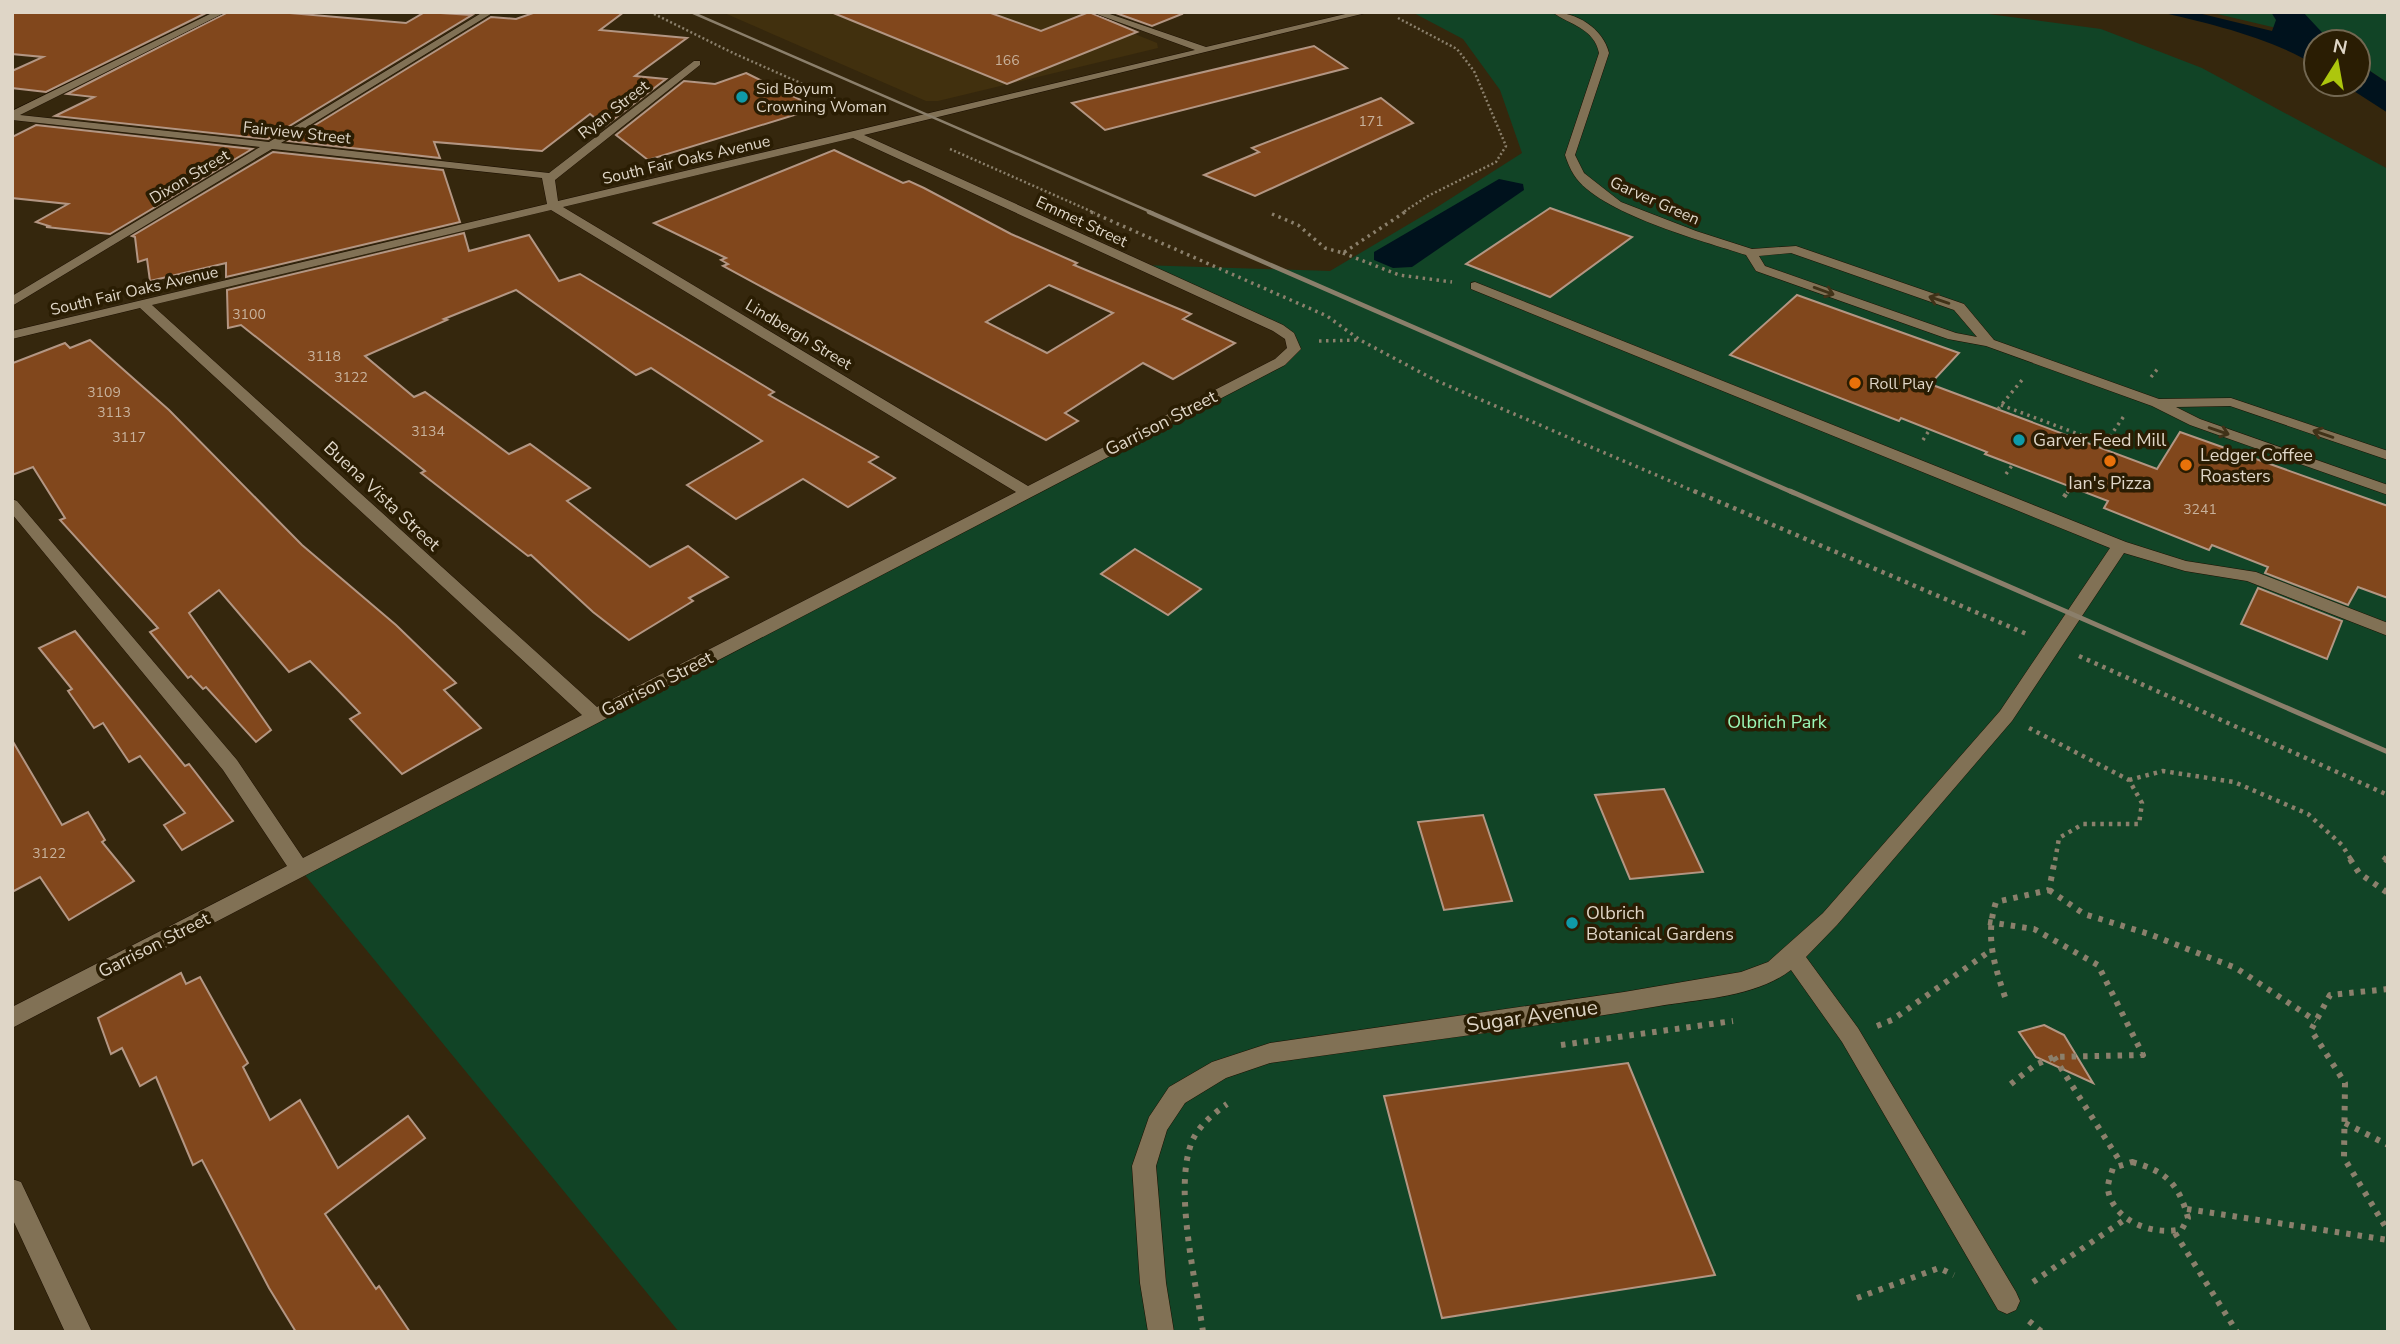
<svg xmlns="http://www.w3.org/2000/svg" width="2400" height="1344" font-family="'Nunito Sans',sans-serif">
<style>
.built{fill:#41300e}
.green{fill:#114426}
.water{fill:#00121d}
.building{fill:#81471c;stroke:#b39683;stroke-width:2;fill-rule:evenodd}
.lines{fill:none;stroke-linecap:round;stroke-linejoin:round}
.minor-casing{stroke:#1c0f00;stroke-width:1}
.path-far3{stroke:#8b806c;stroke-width:2.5;stroke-dasharray:2 2.5;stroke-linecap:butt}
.path-far2{stroke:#8b806c;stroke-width:3.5;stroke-dasharray:2.5 4.5;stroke-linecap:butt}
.path-far1{stroke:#8b806c;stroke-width:4.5;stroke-dasharray:3.5 5;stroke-linecap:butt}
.path{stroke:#8b806c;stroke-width:6;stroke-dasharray:4.5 7;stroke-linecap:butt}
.minor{fill:#817155;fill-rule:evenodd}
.rail-far2{stroke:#8b7f6b;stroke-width:2.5}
.rail-far1{stroke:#8b7f6b;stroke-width:4.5}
.rail{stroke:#8b7f6b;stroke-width:5}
.oneway{stroke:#403218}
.culture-dot{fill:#0f9aa8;stroke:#2a1d03;stroke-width:2.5}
.food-dot{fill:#e8710a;stroke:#2a1d03;stroke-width:2.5}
.labels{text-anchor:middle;stroke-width:7;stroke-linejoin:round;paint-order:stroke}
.number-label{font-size:14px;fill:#c8b29c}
.far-poi-label{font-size:16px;fill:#dfd6c7;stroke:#2a1d03;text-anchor:start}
.far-street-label{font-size:16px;fill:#dfd6c7;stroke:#2a1d03}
.street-label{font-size:18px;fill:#dfd6c7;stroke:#2a1d03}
.poi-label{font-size:18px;fill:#dfd6c7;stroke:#2a1d03;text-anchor:start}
.park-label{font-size:18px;fill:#9bf9b9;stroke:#2a1d03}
.near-street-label{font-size:21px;fill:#dfd6c7;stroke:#2a1d03}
</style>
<rect width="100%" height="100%" fill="#35270d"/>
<polygon class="built" points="722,12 1081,12 1157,43 1158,48 938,101 926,101"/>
<g class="green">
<polygon points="1412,12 1973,12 2101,29 2202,68 2388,169 2388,1332 679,1332 300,869 1280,362 1294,349 1287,334 1140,265 1330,271 1431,211 1522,153 1500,90 1463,39"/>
<polygon points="2209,12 2388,12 2388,83 2358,63 2358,42 2320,42 2302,34"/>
</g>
<g class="water">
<path d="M 2159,12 L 2194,12 L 2272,31 L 2276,20 L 2271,12 L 2303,12 L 2331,42 L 2316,42 L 2316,66 C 2277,40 2206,22 2159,12 Z"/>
<polygon points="2358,63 2388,83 2388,113 2343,84 2358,84"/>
<polygon points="1499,179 1523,184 1524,190 1412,267 1393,268 1374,260 1374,252"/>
</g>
<g class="building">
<polygon points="12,12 208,12 46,92 12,88 12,71 43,57 12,54"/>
<polygon points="228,12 278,12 406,23 425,12 472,15 268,139 55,116 94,97 67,94"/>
<polygon points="536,12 624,12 600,30 687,38 635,76 666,79 605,126 590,114 542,151 434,142 440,158 289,141 491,17 516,19"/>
<polygon points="831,12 988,12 1041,31 1089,12 1137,32 1007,84"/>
<polygon points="1113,12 1181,12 1182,14 1152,26"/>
<polygon points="1314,46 1347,68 1105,130 1072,103"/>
<polygon points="746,73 817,108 648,160 616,135 684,81 715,84"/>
<polygon points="1381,98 1413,123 1255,196 1204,175 1259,152 1252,148"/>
<polygon points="36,125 252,149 110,234 46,227 49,226 36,222 68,204 12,198 12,137"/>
<path d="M 834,150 L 903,183 L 909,181 L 924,188 L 1011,234 L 1077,263 L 1074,265 L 1191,314 L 1183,319 L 1235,343 L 1173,379 L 1143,363 L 1065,413 L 1078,421 L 1046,440 L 723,266 L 728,264 L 721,260 L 726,258 L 654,223 ZM 1049,285 L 1113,313 L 1047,353 L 986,322 Z"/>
<polygon points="273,152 443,170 460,222 226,277 226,263 150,281 147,259 138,262 135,237 132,236"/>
<polygon points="1550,208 1632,237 1550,297 1466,264"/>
<polygon points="464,233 469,251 529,235 559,281 580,274 774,392 769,395 878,457 869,462 895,478 848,507 803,479 736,519 687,485 762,441 651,368 636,375 516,290 444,319 447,320 365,356 414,397 425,392 509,454 530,444 590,488 567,501 650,567 688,546 728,577 689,598 693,601 629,640 593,612 531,555 528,556 421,473 425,471 241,325 228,328 227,290"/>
<polygon points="1797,295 1959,353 1930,384 2157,469 2180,432 2388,506 2388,598 2358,587 2348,605 2265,573 2268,567 2212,545 2209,550 2104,508 2108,501 1985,454 1987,452 1901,418 1899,421 1730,355"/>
<polygon points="90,340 169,410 302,545 396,625 456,683 444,690 481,728 402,774 350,719 360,713 310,661 289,672 219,590 189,613 271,730 256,742 206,687 203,689 191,676 188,678 150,632 158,628 60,520 65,518 33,467 12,475 13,363 65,343 70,348"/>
<polygon points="1135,549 1201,589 1168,615 1101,574"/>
<polygon points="2258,588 2342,621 2327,659 2241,624"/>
<polygon points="75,631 185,766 189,764 233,821 182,850 164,825 185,813 140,756 129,762 103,723 94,728 68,691 72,689 39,648"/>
<polygon points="12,740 62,825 88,812 105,840 102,842 134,881 69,920 40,877 12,892"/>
<polygon points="1664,789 1703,872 1630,879 1595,795"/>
<polygon points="1483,815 1512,901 1444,910 1418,822"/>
<polygon points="181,973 186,984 200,977 248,1063 243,1067 270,1120 300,1100 338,1168 408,1116 425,1138 325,1214 376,1289 379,1286 410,1332 296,1332 269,1288 202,1160 193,1165 156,1077 140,1086 122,1048 111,1054 98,1018"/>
<polygon points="2044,1025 2064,1035 2093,1083 2036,1057 2019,1032"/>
<polygon points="1628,1063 1715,1275 1442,1318 1384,1096"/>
</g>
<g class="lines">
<g class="minor-casing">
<g id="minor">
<path d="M 214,12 L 226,12 L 20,115 L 269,142 L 483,12 L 494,12 L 281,143 L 549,173 L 694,61 L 700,61 L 700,65 L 555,180 L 558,201 L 1195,50 L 1091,12 L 1104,12 L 1206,47 L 1354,12 L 1370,12 L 864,135 L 1283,325 L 1294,333 L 1301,349 L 1285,365 L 12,1028 L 12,1007 L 287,866 L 223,770 L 12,514 L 12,499 L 17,501 L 237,760 L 303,858 L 582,715 L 140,308 L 12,339 L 12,331 L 547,204 L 542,178 L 272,149 L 12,306 L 12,296 L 260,147 L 12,120 L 12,111 ZM 853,138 L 1273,331 L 1285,339 L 1287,348 L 1275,359 L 1028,486 L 563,207 ZM 551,210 L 1016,492 L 597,707 L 152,305 Z"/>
<path d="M 1552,12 C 1576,12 1603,28 1609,53 L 1575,155 L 1584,173 L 1621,202 L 1696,231 L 1752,249 L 1796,246 L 1964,304 L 1994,340 L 2159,399 L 2231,398 L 2388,451 L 2388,460 L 2230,406 L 2176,407 L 2200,419 L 2388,485 L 2388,495 L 2190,425 L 2152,406 L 1986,346 L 1948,339 L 1756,271 L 1746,255 C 1703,241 1598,213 1574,175 C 1570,169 1567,161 1565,155 L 1599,53 C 1594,28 1570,25 1552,12 ZM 1791,253 L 1954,310 L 1977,337 L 1956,333 L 1765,266 L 1759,256 Z"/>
<path d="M 1475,282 L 2126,542 L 2186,561 L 2256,572 L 2388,623 L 2388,636 L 2247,581 L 2185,571 L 2124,553 L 2012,721 L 1837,925 L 1806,957 L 1858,1028 L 2016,1292 L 2020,1301 L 2016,1310 L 2007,1314 L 1998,1310 L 1842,1042 L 1791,970 C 1756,997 1701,999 1659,1006 C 1530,1028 1400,1044 1270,1063 L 1226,1078 L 1185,1103 L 1167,1130 L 1156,1166 L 1166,1283 L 1174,1332 L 1148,1332 L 1140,1283 L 1132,1166 L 1149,1117 L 1169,1087 L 1212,1062 L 1270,1043 L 1624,992 L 1741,972 L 1768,962 L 1823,913 L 2000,711 L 2110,548 L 1471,289 L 1471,283 Z"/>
<polygon points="12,1179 21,1182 92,1332 65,1332 12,1218"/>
</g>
</g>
<g class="path-far3">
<polyline points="650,12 733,53 859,109"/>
<polyline points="1398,18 1457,49 1474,71 1506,146 1496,162 1428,196 1402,213"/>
<polyline points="950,149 1095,213"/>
</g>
<g class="path-far2">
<polyline points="1091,212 1327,316 1360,340 1435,380 1698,493"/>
<polyline points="1272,214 1298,225 1325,248 1343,253 1405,212"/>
<polyline points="1343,253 1399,275 1452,282"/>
<polyline points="1319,341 1359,340"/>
<polyline points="2151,377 2159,367"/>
<polyline points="2001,405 2105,444"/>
<polyline points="1998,409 2022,380"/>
<polyline points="1923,440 1930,429"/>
<polyline points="2102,448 2124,416"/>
<polyline points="2006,474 2013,464"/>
<polyline points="2067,493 2071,487"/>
</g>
<g class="path-far1">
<polyline points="1694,491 2029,635"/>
<polyline points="2064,497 2068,491"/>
<polyline points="2079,656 2388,795"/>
<polyline points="2029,728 2129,780 2142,803 2139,824 2083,824 2059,838 2055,861"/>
<polyline points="2129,780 2163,771 2234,782 2308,814 2342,845 2352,861"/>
<polyline points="2383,857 2388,861"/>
</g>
<g class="path">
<polyline points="2350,859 2359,873 2388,893"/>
<polyline points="2385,859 2388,861"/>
<polyline points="2049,890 2084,914 2149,934 2236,968 2316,1021"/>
<polyline points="1988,922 2034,929 2098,965 2143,1055 2054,1057 2035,1065 2007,1087"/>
<polyline points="2388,989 2330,995 2311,1030 2345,1083 2344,1158 2388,1231"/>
<path d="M 2005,997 C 1994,964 1985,936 1996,902 L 2049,890 L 2055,859"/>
<polyline points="1877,1026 1892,1020 1990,951"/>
<polyline points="1561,1045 1733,1021"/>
<polyline points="2054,1057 2121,1163"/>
<polyline points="2345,1123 2388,1145"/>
<path d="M 2132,1162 C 2166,1171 2179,1184 2188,1218 L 2182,1229 C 2154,1236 2114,1222 2108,1190 C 2107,1184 2111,1175 2113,1168 Z"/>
<polyline points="2187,1209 2388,1240"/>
<polyline points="2175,1233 2237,1332"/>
<polyline points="2033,1282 2127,1218"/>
<polyline points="1857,1298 1939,1268 1954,1275"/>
<polyline points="2029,1321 2042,1332"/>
<path d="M 1203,1332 C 1196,1281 1174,1192 1191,1144 C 1197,1127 1213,1114 1227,1104"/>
</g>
<use href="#minor" class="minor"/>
<polyline class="rail-far2" points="691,12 1153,213"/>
<polyline class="rail-far1" points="1149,212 1794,493"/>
<polyline class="rail" points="1790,491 2388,752"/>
</g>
<defs><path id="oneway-shaft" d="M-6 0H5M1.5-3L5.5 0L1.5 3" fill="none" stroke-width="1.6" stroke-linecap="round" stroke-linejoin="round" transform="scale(1.75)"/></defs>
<g class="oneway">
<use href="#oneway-shaft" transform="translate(1824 291) rotate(20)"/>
<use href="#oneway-shaft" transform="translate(1939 300) rotate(-161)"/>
<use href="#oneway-shaft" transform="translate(2219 431) rotate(19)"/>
<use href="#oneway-shaft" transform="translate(2323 434) rotate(-161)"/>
</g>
<g class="culture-dot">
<circle cx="742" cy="97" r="7"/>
<circle cx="2019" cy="440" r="7"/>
<circle cx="1572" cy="923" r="7"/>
</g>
<g class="food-dot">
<circle cx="1855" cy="383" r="7"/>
<circle cx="2110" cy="461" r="7"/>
<circle cx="2186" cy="465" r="7"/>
</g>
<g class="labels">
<g class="number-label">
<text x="1007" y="65">166</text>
<text x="1371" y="126">171</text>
<text x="249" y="319">3100</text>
<text x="324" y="361">3118</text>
<text x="351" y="382">3122</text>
<text x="104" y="397">3109</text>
<text x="114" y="417">3113</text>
<text x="428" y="436">3134</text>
<text x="129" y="442">3117</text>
<text x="2200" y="514">3241</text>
<text x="49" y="858">3122</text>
</g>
<g class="far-poi-label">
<text x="756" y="94">Sid Boyum<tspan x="756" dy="18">Crowning Woman</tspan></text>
<text x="1869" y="389">Roll Play</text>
</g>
<g class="far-street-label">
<text transform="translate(613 109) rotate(-38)" y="6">Ryan Street</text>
<text transform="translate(297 132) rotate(6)" y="6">Fairview Street</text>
<text transform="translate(686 159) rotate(-13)" y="6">South Fair Oaks Avenue</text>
<text transform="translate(189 176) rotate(-31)" y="6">Dixon Street</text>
<text transform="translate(1655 200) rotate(24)" y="6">Garver Green</text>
<text transform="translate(1082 221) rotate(25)" y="6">Emmet Street</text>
<text transform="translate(134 290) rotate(-13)" y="6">South Fair Oaks Avenue</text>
<text transform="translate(799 334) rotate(31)" y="6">Lindbergh Street</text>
</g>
<g class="street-label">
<text transform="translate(1161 423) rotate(-27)" y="6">Garrison Street</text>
<text transform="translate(382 496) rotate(43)" y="6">Buena Vista Street</text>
<text transform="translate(657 684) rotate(-27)" y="6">Garrison Street</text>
<text transform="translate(154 945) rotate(-27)" y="6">Garrison Street</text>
</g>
<g class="poi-label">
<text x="2033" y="446">Garver Feed Mill</text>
<text x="2200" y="461">Ledger Coffee<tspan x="2200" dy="21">Roasters</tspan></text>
<text x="2110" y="489" text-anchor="middle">Ian's Pizza</text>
<text x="1586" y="919">Olbrich<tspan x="1586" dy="21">Botanical Gardens</tspan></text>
</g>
<g class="park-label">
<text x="1777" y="728">Olbrich Park</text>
</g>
<g class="near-street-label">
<text transform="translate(1532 1016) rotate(-8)" y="7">Sugar Avenue</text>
</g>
</g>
<rect width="2400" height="1344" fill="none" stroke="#dfd6c7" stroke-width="28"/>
<g transform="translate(2337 63) rotate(11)"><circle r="33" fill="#2a1d03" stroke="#726751" stroke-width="2"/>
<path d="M0-5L12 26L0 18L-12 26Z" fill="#adc60d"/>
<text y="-10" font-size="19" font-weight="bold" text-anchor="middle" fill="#dfd6c7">N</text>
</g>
</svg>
